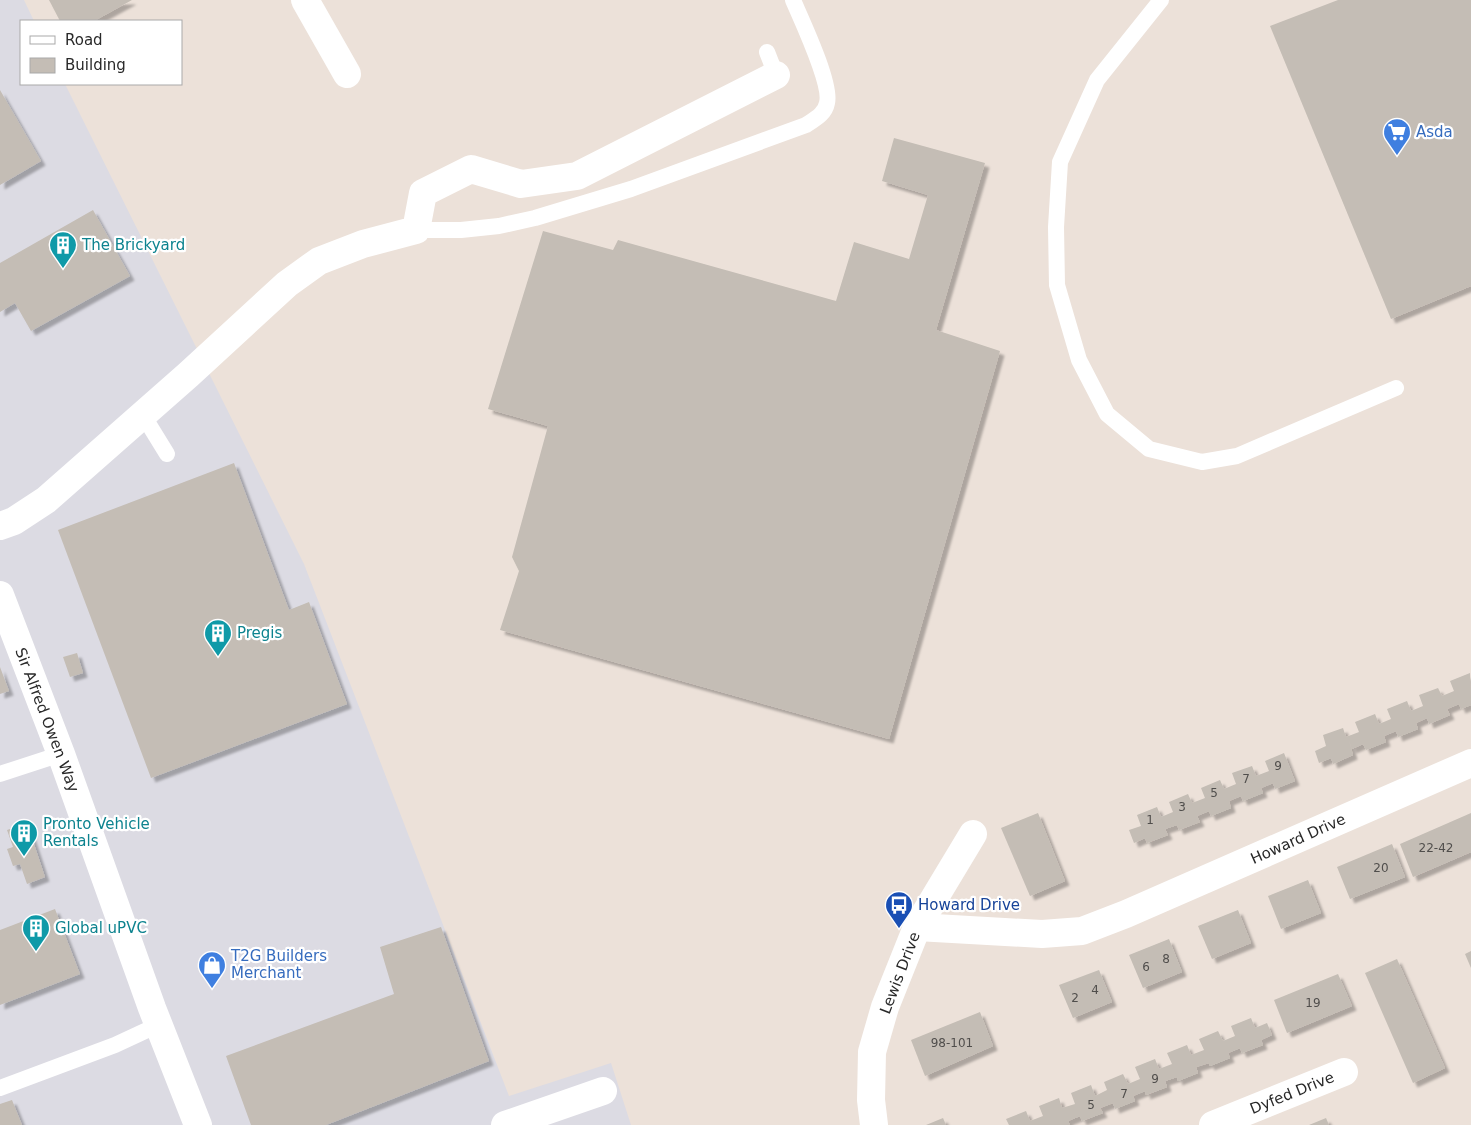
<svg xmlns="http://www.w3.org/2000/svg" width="1471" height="1125" font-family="'DejaVu Sans',sans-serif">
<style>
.industrial{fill:#dcdbe3}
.building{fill:#c4bdb5;filter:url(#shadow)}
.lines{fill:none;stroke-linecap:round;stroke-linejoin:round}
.service{stroke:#fff;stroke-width:16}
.minor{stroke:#fff;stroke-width:28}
.labels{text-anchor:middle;stroke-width:4.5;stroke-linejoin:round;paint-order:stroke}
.number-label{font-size:12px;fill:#504e4c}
.shop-label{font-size:15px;fill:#366cbe;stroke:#fff;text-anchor:start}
.culture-label{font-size:15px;fill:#0d838f;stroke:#fff;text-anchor:start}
.street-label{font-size:15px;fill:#292929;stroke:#fff}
.transit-label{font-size:15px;fill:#164399;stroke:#fff;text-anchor:start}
</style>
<defs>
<filter id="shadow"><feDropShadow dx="4.5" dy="4.5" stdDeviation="1" flood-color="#0004"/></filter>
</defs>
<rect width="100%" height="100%" fill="#ece1d9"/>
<polygon class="industrial" points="0,0 24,0 34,21 21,21 21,84 65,84 304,564 509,1096 611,1063 631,1125 0,1125"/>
<g class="building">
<polygon points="49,0 132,0 94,21 60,21"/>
<polygon points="1338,0 1471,0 1471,286 1391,319 1270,26"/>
<polygon points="0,90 41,161 0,185"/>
<polygon points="894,138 985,163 936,330 1000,351 889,739 500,630 519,571 512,557 548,426 488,409 543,231 613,250 618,240 836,301 854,242 909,259 928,195 882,181"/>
<polygon points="93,210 130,276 31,331 15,303 0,312 0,263"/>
<polygon points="234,463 289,610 309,602 347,704 151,778 58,530"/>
<polygon points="77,653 83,673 70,677 63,657"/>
<polygon points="0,667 9,691 0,694"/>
<polygon points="1470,673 1471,705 1461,709 1459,704 1447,709 1450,715 1429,724 1427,718 1416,723 1418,729 1398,737 1396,731 1384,736 1386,742 1366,750 1363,744 1352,749 1349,741 1353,755 1333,764 1331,758 1319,763 1315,751 1326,746 1323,735 1343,728 1346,737 1359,732 1355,722 1375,714 1379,724 1391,719 1387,709 1407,701 1411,711 1423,706 1419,695 1438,688 1442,696 1454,691 1450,681"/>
<polygon points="1284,753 1295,781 1275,789 1273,783 1261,788 1263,793 1243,801 1241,796 1229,801 1231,808 1211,816 1209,811 1197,816 1200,822 1179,830 1177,825 1165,829 1168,835 1147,843 1145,838 1134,843 1129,830 1141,826 1137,815 1157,807 1161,817 1173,812 1169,802 1188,794 1192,803 1205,798 1201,788 1220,780 1224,789 1236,784 1232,773 1252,766 1256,776 1269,771 1265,761"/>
<polygon points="1038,813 1065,881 1030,896 1001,828"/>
<polygon points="1471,813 1471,852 1413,877 1400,844"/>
<polygon points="27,823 45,877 27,884 20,864 13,866 7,849 13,847 7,830"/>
<polygon points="1392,844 1405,877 1350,899 1337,867"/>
<polygon points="1308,880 1321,913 1281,929 1268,896"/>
<polygon points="55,909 80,974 0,1005 0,930"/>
<polygon points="1238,910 1251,943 1212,959 1198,926"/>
<polygon points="441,927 489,1061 326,1125 251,1125 226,1056 394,994 380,947"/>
<polygon points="1169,939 1182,972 1143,988 1129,955"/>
<polygon points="1471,951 1471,968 1465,954"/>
<polygon points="1397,959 1445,1068 1413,1083 1365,973"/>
<polygon points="1099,970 1112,1002 1073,1018 1059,985"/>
<polygon points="1338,974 1352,1006 1287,1033 1274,1000"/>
<polygon points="980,1012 993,1046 925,1076 911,1040"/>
<polygon points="1251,1018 1255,1028 1267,1023 1272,1035 1261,1040 1263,1045 1242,1053 1240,1048 1228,1053 1230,1058 1210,1066 1209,1063 1196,1067 1198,1073 1178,1081 1177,1077 1165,1081 1167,1087 1146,1095 1145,1091 1133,1096 1135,1101 1115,1109 1113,1103 1100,1108 1103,1113 1082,1121 1080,1116 1068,1121 1070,1125 1009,1125 1006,1119 1026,1111 1030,1121 1043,1116 1039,1106 1059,1098 1062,1108 1075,1104 1071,1093 1091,1085 1095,1096 1107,1090 1104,1082 1123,1074 1128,1084 1140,1079 1135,1067 1155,1059 1159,1069 1172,1064 1167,1053 1187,1045 1191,1055 1204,1050 1199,1039 1218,1031 1223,1041 1235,1036 1231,1026"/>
<polygon points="12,1100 22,1125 0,1125 0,1104"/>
<polygon points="943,1118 946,1125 926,1125"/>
<polygon points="1326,1118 1329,1125 1309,1125"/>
</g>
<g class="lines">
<g class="service">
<polyline points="1161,0 1097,80 1060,162 1056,227 1057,285 1079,360 1107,414 1149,449 1202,462 1237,456 1396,388"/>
<polyline points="767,52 776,75"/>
<path d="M 416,230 L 461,230 L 499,226 L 535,218 L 631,189 L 806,125 C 815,119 825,114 827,103 C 832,84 802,21 793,0"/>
<polyline points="143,415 167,454"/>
<polyline points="0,774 61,754"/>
<polyline points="0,1088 115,1045 158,1025"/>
</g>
<g class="minor">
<polyline points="305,0 347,74"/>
<polyline points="0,526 14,521 46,500 188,375 287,284 319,261 363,244 416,230 423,193 471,169 521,184 577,176 776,75"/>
<polyline points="0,595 61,754 152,1008 198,1125"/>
<polyline points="917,927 1042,934 1082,931 1126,914 1471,763"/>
<polyline points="505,1125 603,1091"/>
<polyline points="874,1125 871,1100 872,1052 885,1007 917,927 973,834"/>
<polyline points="1213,1125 1344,1072"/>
</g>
</g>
<defs>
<g id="supermarket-pin" transform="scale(1.4375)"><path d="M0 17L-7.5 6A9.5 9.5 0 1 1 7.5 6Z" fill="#3f7fe0" stroke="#fff"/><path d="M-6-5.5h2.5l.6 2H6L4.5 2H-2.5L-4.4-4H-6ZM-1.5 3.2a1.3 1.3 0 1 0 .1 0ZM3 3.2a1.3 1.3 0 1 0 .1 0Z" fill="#fff"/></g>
<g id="building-pin" transform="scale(1.4375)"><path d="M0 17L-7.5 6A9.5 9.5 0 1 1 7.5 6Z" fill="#0f9aa8" stroke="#fff"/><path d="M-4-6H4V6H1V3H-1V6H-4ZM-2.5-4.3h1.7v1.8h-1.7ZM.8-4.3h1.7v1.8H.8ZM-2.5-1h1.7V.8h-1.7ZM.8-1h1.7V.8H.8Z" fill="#fff"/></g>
<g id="bus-pin" transform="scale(1.4375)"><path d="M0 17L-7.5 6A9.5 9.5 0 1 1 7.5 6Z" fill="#1a4fb4" stroke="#fff"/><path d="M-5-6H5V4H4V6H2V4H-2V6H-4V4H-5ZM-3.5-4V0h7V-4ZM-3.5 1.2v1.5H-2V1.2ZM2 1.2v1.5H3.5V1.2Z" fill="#fff"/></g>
<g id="shop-pin" transform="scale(1.4375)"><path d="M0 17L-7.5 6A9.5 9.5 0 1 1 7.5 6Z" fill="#3f7fe0" stroke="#fff"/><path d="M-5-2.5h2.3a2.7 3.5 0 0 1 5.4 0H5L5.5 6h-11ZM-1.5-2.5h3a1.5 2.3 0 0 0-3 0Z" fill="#fff"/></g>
</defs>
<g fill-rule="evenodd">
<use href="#supermarket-pin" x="1397" y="132"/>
<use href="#building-pin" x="63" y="245"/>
<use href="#building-pin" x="218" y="633"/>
<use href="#building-pin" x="24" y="833"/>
<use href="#bus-pin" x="899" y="905"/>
<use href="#building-pin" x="36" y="928"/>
<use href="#shop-pin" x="212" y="965"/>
</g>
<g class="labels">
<g class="number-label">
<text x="1278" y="770">9</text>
<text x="1246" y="783">7</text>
<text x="1214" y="797">5</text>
<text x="1182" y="811">3</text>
<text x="1150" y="824">1</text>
<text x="1436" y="852">22-42</text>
<text x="1381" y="872">20</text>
<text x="1166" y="963">8</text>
<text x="1146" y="971">6</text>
<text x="1095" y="994">4</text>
<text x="1075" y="1002">2</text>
<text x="1313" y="1007">19</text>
<text x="952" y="1047">98-101</text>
<text x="1155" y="1083">9</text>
<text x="1124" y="1098">7</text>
<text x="1091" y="1109">5</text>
</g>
<g class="shop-label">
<text x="1416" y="137">Asda</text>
<text x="231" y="961">T2G Builders<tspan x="231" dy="17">Merchant</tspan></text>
</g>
<g class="culture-label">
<text x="82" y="250">The Brickyard</text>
<text x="237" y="638">Pregis</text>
<text x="43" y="829">Pronto Vehicle<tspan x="43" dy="17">Rentals</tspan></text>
<text x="55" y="933">Global uPVC</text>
</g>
<g class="street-label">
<text transform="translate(47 720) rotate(69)" y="5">Sir Alfred Owen Way</text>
<text transform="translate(1298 839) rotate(-24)" y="5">Howard Drive</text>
<text transform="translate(900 973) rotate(-69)" y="5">Lewis Drive</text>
<text transform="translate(1292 1093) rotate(-22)" y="5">Dyfed Drive</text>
</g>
<g class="transit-label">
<text x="918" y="910">Howard Drive</text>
</g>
</g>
<rect x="20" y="20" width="162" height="65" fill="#ffffff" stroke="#a9a9a9"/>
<rect x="30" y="36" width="25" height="8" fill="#ffffff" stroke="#a9a9a9"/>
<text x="65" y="45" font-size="15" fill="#292929">Road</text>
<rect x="30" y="58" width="25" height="15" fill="#c4bdb5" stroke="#a9a9a9"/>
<text x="65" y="70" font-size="15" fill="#292929">Building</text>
</svg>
